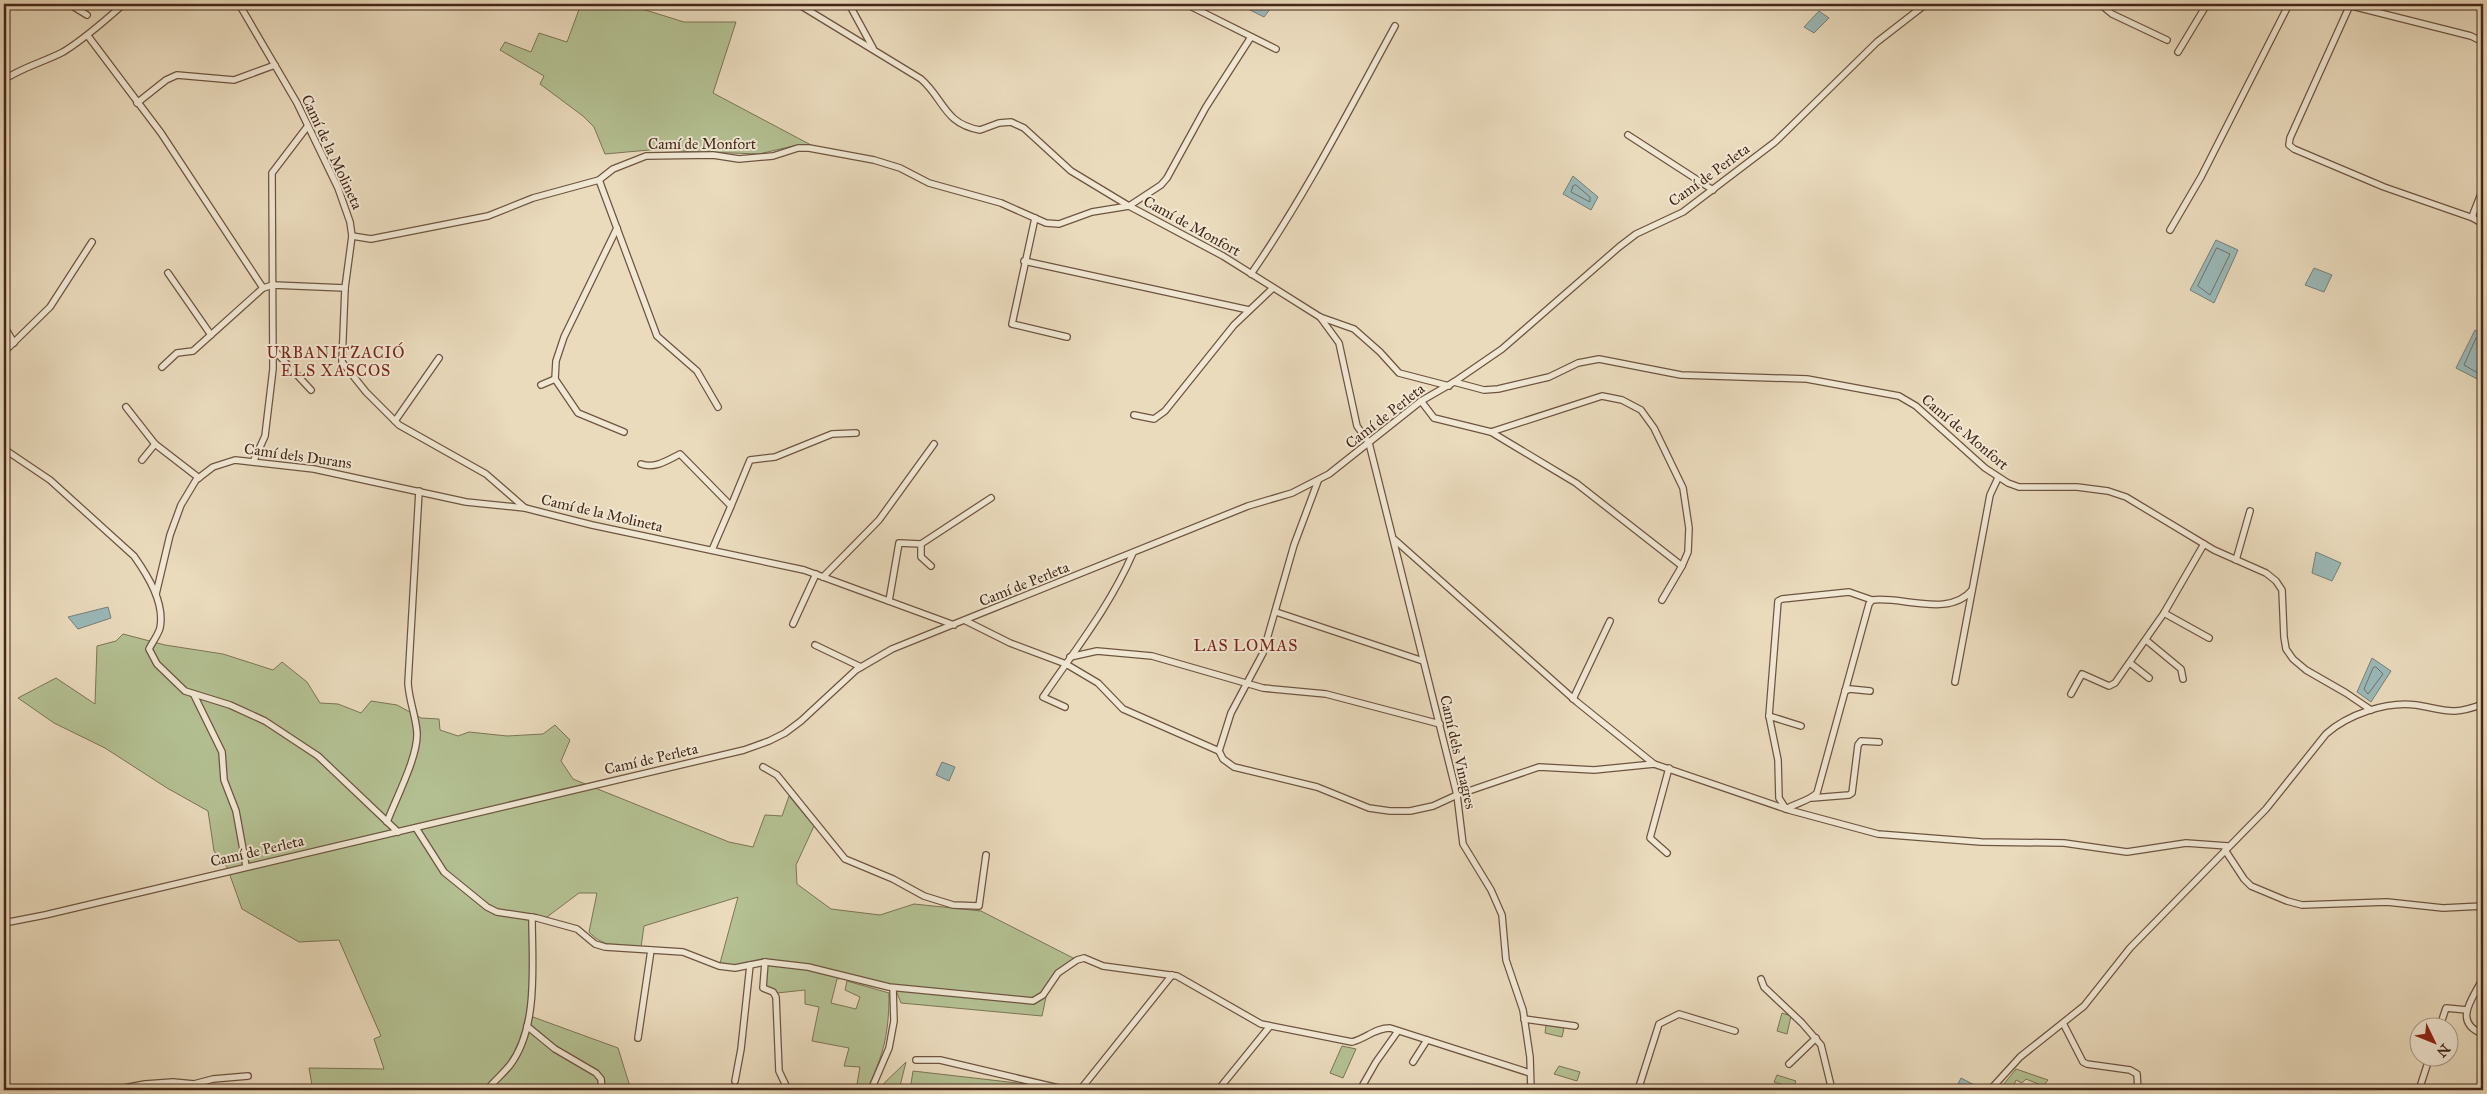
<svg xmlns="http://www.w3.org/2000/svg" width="2487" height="1094" font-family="'IM FELL Great Primer',serif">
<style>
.green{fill:#b4c193;stroke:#7c7456}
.water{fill:#9ab9b8;stroke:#787f78}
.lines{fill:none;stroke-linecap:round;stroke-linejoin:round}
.shore{stroke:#6f7068;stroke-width:1}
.minor-casing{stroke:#6e5441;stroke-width:8}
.minor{stroke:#f1e8d4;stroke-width:5.5}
.labels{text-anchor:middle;stroke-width:4;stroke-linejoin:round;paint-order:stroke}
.street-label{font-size:15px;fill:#442718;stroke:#f1e8d4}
.neighbourhood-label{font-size:16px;letter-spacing:1px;fill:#7a1f14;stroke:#f1e8d4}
</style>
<rect width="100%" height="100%" fill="#eadbbd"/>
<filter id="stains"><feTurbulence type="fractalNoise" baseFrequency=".004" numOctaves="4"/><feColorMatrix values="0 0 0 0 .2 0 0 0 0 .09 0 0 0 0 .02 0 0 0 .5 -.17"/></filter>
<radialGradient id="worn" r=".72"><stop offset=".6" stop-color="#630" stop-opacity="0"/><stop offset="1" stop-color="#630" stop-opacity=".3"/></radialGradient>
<g class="green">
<polygon points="581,4 626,4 684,22 736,22 713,93 811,145 793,146 759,154 649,150 605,154 594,127 583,116 540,84 544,76 500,50 505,42 531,52 539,33 567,42"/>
<path d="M 123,634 L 165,645 L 223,654 L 273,670 L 282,662 L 307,682 L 320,703 L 338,704 L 361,713 L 371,701 L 397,705 L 421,718 L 439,719 L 440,730 L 458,736 L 469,732 L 507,736 L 543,734 L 555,725 L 570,740 L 561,761 L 573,779 L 729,842 L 753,847 L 765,815 L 782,816 L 789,796 L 814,826 L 796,865 L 797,884 L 831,909 L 880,915 L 914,904 L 981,911 L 1077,960 L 1058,971 L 1046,997 L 1042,1016 L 901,1003 L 895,988 L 859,976 L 837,979 L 831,1003 L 856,1009 L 860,997 L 845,990 L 847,981 L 889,993 C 889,1034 884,1053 867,1090 L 856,1090 L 860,1067 L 844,1066 L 849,1048 L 812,1041 L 819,1007 L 805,1004 L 805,990 L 777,993 L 776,990 L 763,985 L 765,960 L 735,968 L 720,963 L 738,897 L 644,926 L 641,947 C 620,946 604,948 589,932 L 597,893 L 579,893 L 543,920 L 533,917 L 531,1004 L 520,1045 L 533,1017 L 618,1048 L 631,1090 L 296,1090 L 312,1085 L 309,1068 L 384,1069 L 374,1039 L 381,1036 L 339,940 L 299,942 L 242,909 L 227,867 L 214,851 L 208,811 L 167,788 L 105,748 L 54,723 L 18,698 L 56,678 L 95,704 L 97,646 L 116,641 Z"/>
<polygon points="1782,1013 1791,1016 1787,1034 1777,1031"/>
<polygon points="1546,1025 1564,1028 1562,1037 1545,1033"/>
<polygon points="1342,1046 1356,1049 1343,1078 1330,1073"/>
<polygon points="906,1062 899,1090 877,1090"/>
<polygon points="1559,1066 1580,1072 1577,1081 1554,1074"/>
<polygon points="2016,1069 2048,1080 2043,1086 2026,1079 2022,1083 2016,1080 2012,1090 1999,1090"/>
<polygon points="913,1071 1052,1087 1066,1090 910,1090"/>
<polygon points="1777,1075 1796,1081 1793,1088 1774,1082"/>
<polygon points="171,1085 185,1090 124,1090 126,1090"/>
</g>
<g class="water">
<polygon points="1238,4 1274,4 1264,17"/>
<polygon points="1819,11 1829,18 1814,33 1804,27"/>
<polygon points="1573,176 1598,197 1591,210 1563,194"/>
<polygon points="2216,240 2238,250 2214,303 2190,290"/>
<polygon points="2314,268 2332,275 2324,292 2305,285"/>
<polygon points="2475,330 2483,334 2483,382 2456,368"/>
<polygon points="2316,552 2341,563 2332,581 2312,573"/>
<polygon points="108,607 111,618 78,629 68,617"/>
<polygon points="2372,658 2391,671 2371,702 2357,692"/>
<polygon points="942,762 955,767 949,781 936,775"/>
<polygon points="1961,1078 1984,1090 1955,1090"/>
</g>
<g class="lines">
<g class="shore">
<polygon points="1576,185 1590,197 1590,202 1571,192 1573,186"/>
<polygon points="2217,248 2230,254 2210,295 2198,286"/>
<polyline points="2483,338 2476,338 2464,365 2483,376"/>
<polygon points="2376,667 2383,674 2368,694 2364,689 2373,668"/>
</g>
<g class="minor-casing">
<g id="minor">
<polyline points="69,4 87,15"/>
<polyline points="239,4 297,103 338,188 350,222 352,236 345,288 342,362 366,392 399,425 486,474 525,508 592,525 804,570 954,625"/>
<path d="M 798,4 L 921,79 C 944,99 944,124 980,130 L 999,123 L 1011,122 L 1024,128 L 1071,171 L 1129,206 L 1161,185 L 1167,178 L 1206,107 L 1251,37"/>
<polyline points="849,4 873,48"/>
<polyline points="1186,4 1276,49"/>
<polyline points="2100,4 2112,14 2167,40"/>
<polyline points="2344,4 2471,36 2483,42"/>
<polyline points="2350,5 2290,138 2289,145 2294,149 2384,187 2473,218"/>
<polyline points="88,36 161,133 263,288"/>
<polyline points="2178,52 2207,4"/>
<path d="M 4,80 C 20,68 44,62 63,52 C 86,38 104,21 124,4"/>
<polyline points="137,103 166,80 177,75 234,80 275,65"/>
<polyline points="1628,135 1713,190"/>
<polyline points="599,180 657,336 697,371 718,407"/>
<polyline points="2483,189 2473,214 2473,218 2483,224"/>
<polyline points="1035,218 1012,324 1067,337"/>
<polyline points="617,228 564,337 556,361 555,379 578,413 624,432"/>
<polyline points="2170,230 2201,177 2289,4"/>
<polyline points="352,236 371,239 488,216 533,198 599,180 613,169 646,156 713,155 739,159 773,156 798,148 809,148 874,160 900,168 929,183 1001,203 1046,223 1059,224 1092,212 1129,206 1223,256 1320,317 1354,329 1380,352 1399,373 1449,386"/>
<polyline points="1024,261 1249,310"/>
<polyline points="168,273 211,335"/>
<path d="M 1251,274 C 1305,196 1349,110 1395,26"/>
<polyline points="1320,317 1339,343 1357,426 1369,443 1457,795 1463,844 1491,890 1502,915 1506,960 1523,1010 1530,1057 1531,1090"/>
<polyline points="4,326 14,343"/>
<polyline points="273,349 311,390"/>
<polyline points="4,352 50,307 92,242"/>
<polyline points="162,367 177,353 193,351 263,288 273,285 345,288"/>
<polyline points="1454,382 1484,390 1498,389 1549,377 1578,363 1599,359 1681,375 1807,379 1899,396 1916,406 1985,468 2008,483 2019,487 2077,487 2108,491 2126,497 2214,550 2266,573 2276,581 2282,590 2284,637 2286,649 2293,659 2306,670 2346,693 2371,710"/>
<polyline points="541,385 555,379"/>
<polyline points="1421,401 1434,418 1491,432 1602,396 1622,400 1641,410 1654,428 1683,488 1689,528 1688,552 1682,566"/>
<polyline points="126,407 155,444 199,478"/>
<polyline points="1134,415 1154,419 1165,411 1234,325 1273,288"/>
<polyline points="395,421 439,358"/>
<polyline points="1491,432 1576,483 1682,566 1662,600"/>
<path d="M 4,449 L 50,480 L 134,556 C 148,576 165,603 160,628 C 158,635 152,643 149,649 L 157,664 L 185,691 L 230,705 L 265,721 L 318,756 L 398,832"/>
<polyline points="142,460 155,444"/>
<polyline points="254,460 265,436 273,369 272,173 307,127"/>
<path d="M 641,464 C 655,469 668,460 680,454 L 731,506 L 712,550"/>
<polyline points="731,506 750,460 775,457 832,434 856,433"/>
<polyline points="1395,540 1577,702 1654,764"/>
<polyline points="921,544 991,498"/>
<polyline points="2236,560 2250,511"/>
<polyline points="823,577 879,520 934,444"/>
<polyline points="156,594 170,535 181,505 196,480 213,467 235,460 314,469 466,502 525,508"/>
<path d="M 1872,600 L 1849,592 L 1782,599 L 1778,601 L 1769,716 L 1778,760 L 1779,798 L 1786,809 C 1796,803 1809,801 1817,793 L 1869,604 L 1872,600 C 1903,596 1949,618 1972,590"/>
<polyline points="889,601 899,543 921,544 921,557 931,566"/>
<polyline points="1276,612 1423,661"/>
<polyline points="2164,613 2209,638"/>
<polyline points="966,621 1010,643 1066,664 1098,683 1123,709 1219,751 1223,759 1234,767 1317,787 1369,808 1390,811 1410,811 1433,806 1457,795 1539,767 1594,770 1654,764 1789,810 1878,834 1981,842 2064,843 2127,852 2186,843 2228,846"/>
<polyline points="793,624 816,574"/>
<polyline points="2146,640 2181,669 2183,679"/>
<polyline points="815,645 861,667"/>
<polyline points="1070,657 1097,651 1152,656 1263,688 1326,694 1440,724"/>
<polyline points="2130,663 2149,678"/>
<polyline points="1955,682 1990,495 1998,478"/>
<polyline points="1845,691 1850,689 1870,691"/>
<polyline points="2071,694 2082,674 2109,686 2115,683 2164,613 2204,544"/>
<polyline points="194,695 222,752 224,780 236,811 246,866"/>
<polyline points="1573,699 1610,621"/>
<path d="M 1065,707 L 1043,697 C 1075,650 1110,606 1133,553"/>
<polyline points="1769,716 1801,726"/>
<polyline points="1219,751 1231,713 1263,653 1294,545 1318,481"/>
<polyline points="763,767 777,775 845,859 893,879 924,896 953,905 979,906 986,855"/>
<polyline points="1812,798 1849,795 1852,793 1858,745 1861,741 1879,742"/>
<path d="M 387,822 C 396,798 418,757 417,733 C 416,716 409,701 408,683 L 419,491"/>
<path d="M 416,828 L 444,872 L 487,907 L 497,912 L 537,918 L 577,929 L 595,944 L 605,947 L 683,952 L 719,966 L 735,968 L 765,962 L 808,967 L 889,987 L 1033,1001 L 1043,995 L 1058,973 L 1077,960 L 1084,958 L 1103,966 L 1177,976 L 1261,1024 L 1352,1042 C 1367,1038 1375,1028 1390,1028 L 1530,1073"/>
<polyline points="2225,850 2244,879 2251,886 2287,901 2302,905 2387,902 2443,908 2483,906"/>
<polyline points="1667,853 1650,838 1669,768"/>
<polyline points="4,923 45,915 744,750 769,741 785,733 801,721 856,670 892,649 1248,506 1292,493 1329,474 1421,401 1454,382 1502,349 1619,247 1636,234 1683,212 1775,142 1877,42 1926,4"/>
<polyline points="765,962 763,988 773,992 776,997 779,1071 788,1090"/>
<path d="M 2483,978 C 2474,997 2451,1022 2483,1034"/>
<polyline points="1761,979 1764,987 1802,1023 1821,1045 1832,1090"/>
<polyline points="1524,1019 1575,1026"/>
<polyline points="2064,1025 2083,1062 2087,1064 2130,1070 2137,1074 2138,1090"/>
<polyline points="527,1026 555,1049 596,1073 601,1079 602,1090"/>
<polyline points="2440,1026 2446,1008 2467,1010"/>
<polyline points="638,1038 651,950"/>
<polyline points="916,1060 940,1060 1067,1090"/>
<polyline points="1413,1062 1427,1040"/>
<polyline points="1789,1064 1816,1038"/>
<polyline points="735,1081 741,1049 750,965"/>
<polyline points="113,1090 145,1084 173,1082 194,1084 213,1079 248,1076"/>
<path d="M 487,1090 C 494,1081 503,1074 510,1065 C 539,1027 532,962 532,917"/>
<polyline points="871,1090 889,1048 894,1021 893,988"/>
<polyline points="1080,1090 1172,975"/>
<polyline points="1218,1090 1270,1026"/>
<polyline points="1360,1090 1376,1062 1398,1031"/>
<polyline points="1638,1090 1659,1024 1679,1014 1735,1031"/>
<path d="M 1990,1090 L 2020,1057 L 2084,1006 L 2130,948 L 2266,809 L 2326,734 C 2347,715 2386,701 2416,705 C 2446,710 2452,716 2483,704"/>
<polyline points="2419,1090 2430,1056"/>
</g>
</g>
<use href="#minor" class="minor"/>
</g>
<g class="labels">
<g class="street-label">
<text x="702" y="149">Camí de Monfort</text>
<text transform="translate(332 152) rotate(65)" y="5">Camí de la Molineta</text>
<text transform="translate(1709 175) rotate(-36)" y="5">Camí de Perleta</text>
<text transform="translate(1192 226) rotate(29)" y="5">Camí de Monfort</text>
<text transform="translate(1385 416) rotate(-38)" y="5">Camí de Perleta</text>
<text transform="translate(1965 432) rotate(40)" y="5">Camí de Monfort</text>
<text transform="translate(298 456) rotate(8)" y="5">Camí dels Durans</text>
<text transform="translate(602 513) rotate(13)" y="5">Camí de la Molineta</text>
<text transform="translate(1024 584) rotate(-22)" y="5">Camí de Perleta</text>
<text transform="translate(1458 752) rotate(77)" y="5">Camí dels Vinagres</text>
<text transform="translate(651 759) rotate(-13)" y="5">Camí de Perleta</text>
<text transform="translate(257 851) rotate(-13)" y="5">Camí de Perleta</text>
</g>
<g class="neighbourhood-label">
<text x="336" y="358">URBANITZACIÓ<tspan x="336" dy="18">ELS XASCOS</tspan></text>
<text x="1246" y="651">LAS LOMAS</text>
</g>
</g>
<rect width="2487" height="1094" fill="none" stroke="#eadbbd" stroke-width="20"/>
<rect x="5" y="5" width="2477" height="1084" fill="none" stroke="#442718" stroke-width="2.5"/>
<rect x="10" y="10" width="2467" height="1074" fill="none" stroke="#442718"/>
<g transform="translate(2434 1042) rotate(133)"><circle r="24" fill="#f1e8d4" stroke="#ac9b89"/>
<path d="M0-4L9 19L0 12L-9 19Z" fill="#8f2418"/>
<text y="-8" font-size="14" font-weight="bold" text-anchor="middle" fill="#442718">N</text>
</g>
<rect width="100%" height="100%" filter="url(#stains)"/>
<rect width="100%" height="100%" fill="url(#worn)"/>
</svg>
